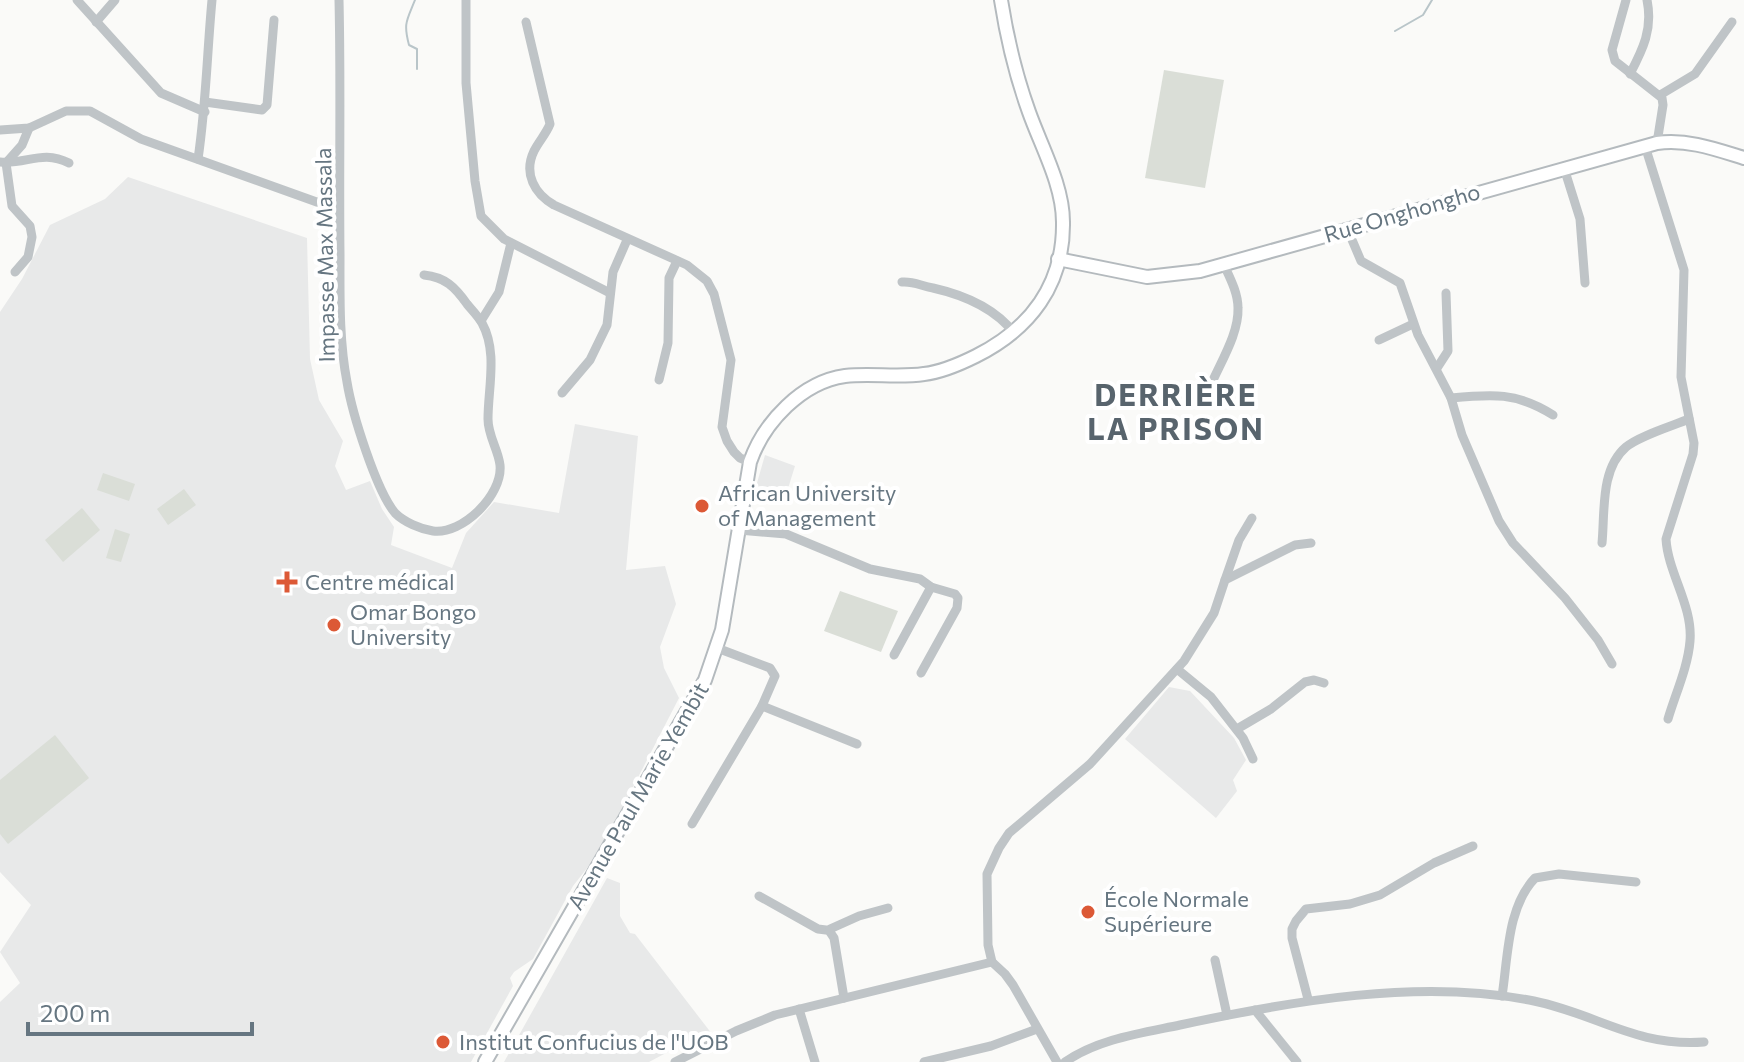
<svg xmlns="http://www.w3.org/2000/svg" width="1744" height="1062" font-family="Commissioner,sans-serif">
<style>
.built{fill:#e8e9e9}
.green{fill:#daded7}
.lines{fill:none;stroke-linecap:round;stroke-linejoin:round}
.stream{stroke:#b9c5c9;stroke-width:2}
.secondary-casing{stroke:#b4babe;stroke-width:16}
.minor{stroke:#bfc4c7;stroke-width:9}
.secondary{stroke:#fff;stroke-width:12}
.poi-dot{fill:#dc5936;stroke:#fff;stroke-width:3}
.labels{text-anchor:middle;stroke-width:8;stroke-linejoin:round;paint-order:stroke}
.street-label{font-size:22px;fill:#667681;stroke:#fff}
.poi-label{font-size:22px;fill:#667681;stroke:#fff;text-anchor:start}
.district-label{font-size:30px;font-weight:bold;letter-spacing:2px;fill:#58646d;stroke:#fff}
</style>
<rect width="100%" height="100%" fill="#fafaf8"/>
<g class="built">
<polygon points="128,177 307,238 310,359 319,400 343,441 335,466 346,490 370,481 382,509 394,527 391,545 452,568 466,533 494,502 559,513 575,424 638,436 626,570 665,566 676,604 660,647 664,668 679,698 599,853 573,886 533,959 514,972 510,978 513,986 471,1062 0,1062 0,1002 20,983 0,952 31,905 0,872 0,312 22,279 50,225 105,199"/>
<polygon points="765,455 795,466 786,495 755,490"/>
<polygon points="1169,687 1190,691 1234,738 1246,760 1233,780 1237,791 1216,818 1125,739"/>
<polygon points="607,878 620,883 620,916 630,933 635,934 712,1034 705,1039 698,1036 649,1062 504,1062"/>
</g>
<g class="green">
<polygon points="1164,70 1224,80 1205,188 1145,178"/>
<polygon points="103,473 135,484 129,501 97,490"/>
<polygon points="184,489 196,505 168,525 157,509"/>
<polygon points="82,508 100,530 63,562 45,540"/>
<polygon points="115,529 130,534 121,562 106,558"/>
<polygon points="840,591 898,611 881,652 824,631"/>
<polygon points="55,735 89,778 8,844 0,834 0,780"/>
</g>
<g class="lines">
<g class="stream">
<path d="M 415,0 C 407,20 403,23 409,45 L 417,49 L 417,69"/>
<polyline points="1395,31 1423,15 1432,0"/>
</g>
<g class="secondary-casing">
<g id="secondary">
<path d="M 1058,259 L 1147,277 L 1200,271 L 1657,143 C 1688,139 1715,149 1744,158"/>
<path d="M 485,1062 L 705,680 L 722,630 L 750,462 C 764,422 802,382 845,376 C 872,373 898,378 924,374 C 942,372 960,364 976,356 C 1030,329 1064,285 1063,222 C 1063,185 1041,146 1029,112 C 1016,76 1007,38 1001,0"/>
</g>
</g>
<g class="minor">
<polyline points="77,0 161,93 205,112"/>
<path d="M 339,0 C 341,85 339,170 340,255 C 340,297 339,341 347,382 C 352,413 376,490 395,513 C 404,522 420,529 433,531 C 462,535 503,495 500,465 C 498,449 488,436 488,419 C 488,388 498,352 482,323 C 478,316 472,310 467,304 C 455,287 445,277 424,275"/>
<polyline points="466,0 466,83 475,181 481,216 504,239 610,293"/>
<polyline points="1626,0 1612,50 1615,61 1662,98 1663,105 1657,143"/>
<polyline points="96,22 115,0"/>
<path d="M 526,22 L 550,124 C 546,134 539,141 534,151 C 523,174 535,194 554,205 L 687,265 L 707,281 L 714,294 L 731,360 L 722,427 L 727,441 L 734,452 L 740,458 L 750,462"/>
<path d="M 1630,74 C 1643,49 1653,29 1647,0"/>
<polyline points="1660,95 1695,74 1732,22"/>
<polyline points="205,102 262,110 267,105 274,20"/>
<polyline points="0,130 29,128 66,111 90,111 141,139 339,210"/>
<path d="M 1645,146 L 1684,270 L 1681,377 L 1694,443 L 1693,454 L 1666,539 C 1668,573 1693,606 1690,641 C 1688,667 1675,695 1668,719"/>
<path d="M 198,159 C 206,106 207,53 212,0"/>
<path d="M 0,162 C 26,165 42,149 69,163"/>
<polyline points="1564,168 1580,219 1585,283"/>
<polyline points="1347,228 1361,261 1400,283 1418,335 1451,398 1462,435 1499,521 1513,543 1565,598 1598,640 1612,664"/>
<polyline points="15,272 28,257 32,237 30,226 12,206 6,163 22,145 29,128"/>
<path d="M 902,282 C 914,281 921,286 933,288 C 964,295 994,307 1014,333"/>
<polyline points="481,321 499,292 511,243"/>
<polyline points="1379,340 1413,324"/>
<polyline points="1437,368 1448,351 1446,293"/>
<polyline points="659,380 668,343 669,278 677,261"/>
<path d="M 1210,387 C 1220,363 1239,334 1238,308 C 1238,293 1230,278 1224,265"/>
<polyline points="562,393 590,360 607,325 613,272 627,240"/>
<path d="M 1451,398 C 1492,394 1517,392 1553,415"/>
<polyline points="739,530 786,534 870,569 920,579 931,587 955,594 958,598 957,608 921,673"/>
<path d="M 1602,543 C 1605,513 1600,469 1626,447 C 1639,436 1672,426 1689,419"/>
<polyline points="1225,580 1239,540 1252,518"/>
<polyline points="894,655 931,587"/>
<polyline points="1177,669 1211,697 1243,738 1253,759"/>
<polyline points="762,706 857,744"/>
<polyline points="1237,729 1271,709 1305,682 1314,680 1324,683"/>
<polyline points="692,824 762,706 775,676 770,668 717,648"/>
<polyline points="759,896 818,929 826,930"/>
<polyline points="830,929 859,916 888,908"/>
<polyline points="830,932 834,938 844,998"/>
<polyline points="1215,960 1227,1015"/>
<polyline points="992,962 988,945 987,874 999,848 1009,833 1090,764 1184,661 1214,613 1225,580 1295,545 1311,543"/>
<polyline points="992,962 1005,974 1013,985 1057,1062"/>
<path d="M 1502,996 C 1508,958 1507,907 1535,878 L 1559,874 L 1636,882"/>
<polyline points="1308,999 1292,938 1292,929 1296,921 1306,909 1350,904 1380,895 1434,863 1473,846"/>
<polyline points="799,1009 815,1062"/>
<polyline points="1255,1010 1297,1062"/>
<polyline points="675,1062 736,1031 775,1015 992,962"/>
<polyline points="924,1062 991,1046 1037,1029"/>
<path d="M 1065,1062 C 1098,1039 1142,1033 1180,1025 C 1292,1001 1420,978 1534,1001 C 1597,1014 1636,1047 1704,1042"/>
</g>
<use href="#secondary" class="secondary"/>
</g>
<g class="poi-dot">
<circle cx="702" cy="506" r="8"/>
<path d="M283 570h8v8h8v8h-8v8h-8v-8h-8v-8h8z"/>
<circle cx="334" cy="625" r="8"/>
<circle cx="1088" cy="912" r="8"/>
<circle cx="443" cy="1042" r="8"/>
</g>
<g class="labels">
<g class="street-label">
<text transform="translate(1402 213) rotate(-16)" y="8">Rue Onghongho</text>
<text transform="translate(325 255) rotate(-91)" y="8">Impasse Max Massala</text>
<text transform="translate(638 796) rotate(-60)" y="8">Avenue Paul Marie Yembit</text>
</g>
<g class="poi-label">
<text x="718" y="501">African University<tspan x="718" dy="25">of Management</tspan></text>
<text x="305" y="590">Centre médical</text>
<text x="350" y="620">Omar Bongo<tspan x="350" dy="25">University</tspan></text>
<text x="1104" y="907">École Normale<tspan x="1104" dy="25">Supérieure</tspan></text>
<text x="459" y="1050">Institut Confucius de l'UOB</text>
</g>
<g class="district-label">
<text x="1176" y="406">DERRIÈRE<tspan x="1176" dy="34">LA PRISON</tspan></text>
</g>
</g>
<path d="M28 1022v12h224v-12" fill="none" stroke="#667681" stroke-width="4"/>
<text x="40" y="1022" font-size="24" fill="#667681" stroke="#ffffff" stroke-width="6" paint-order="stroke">200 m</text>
</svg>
